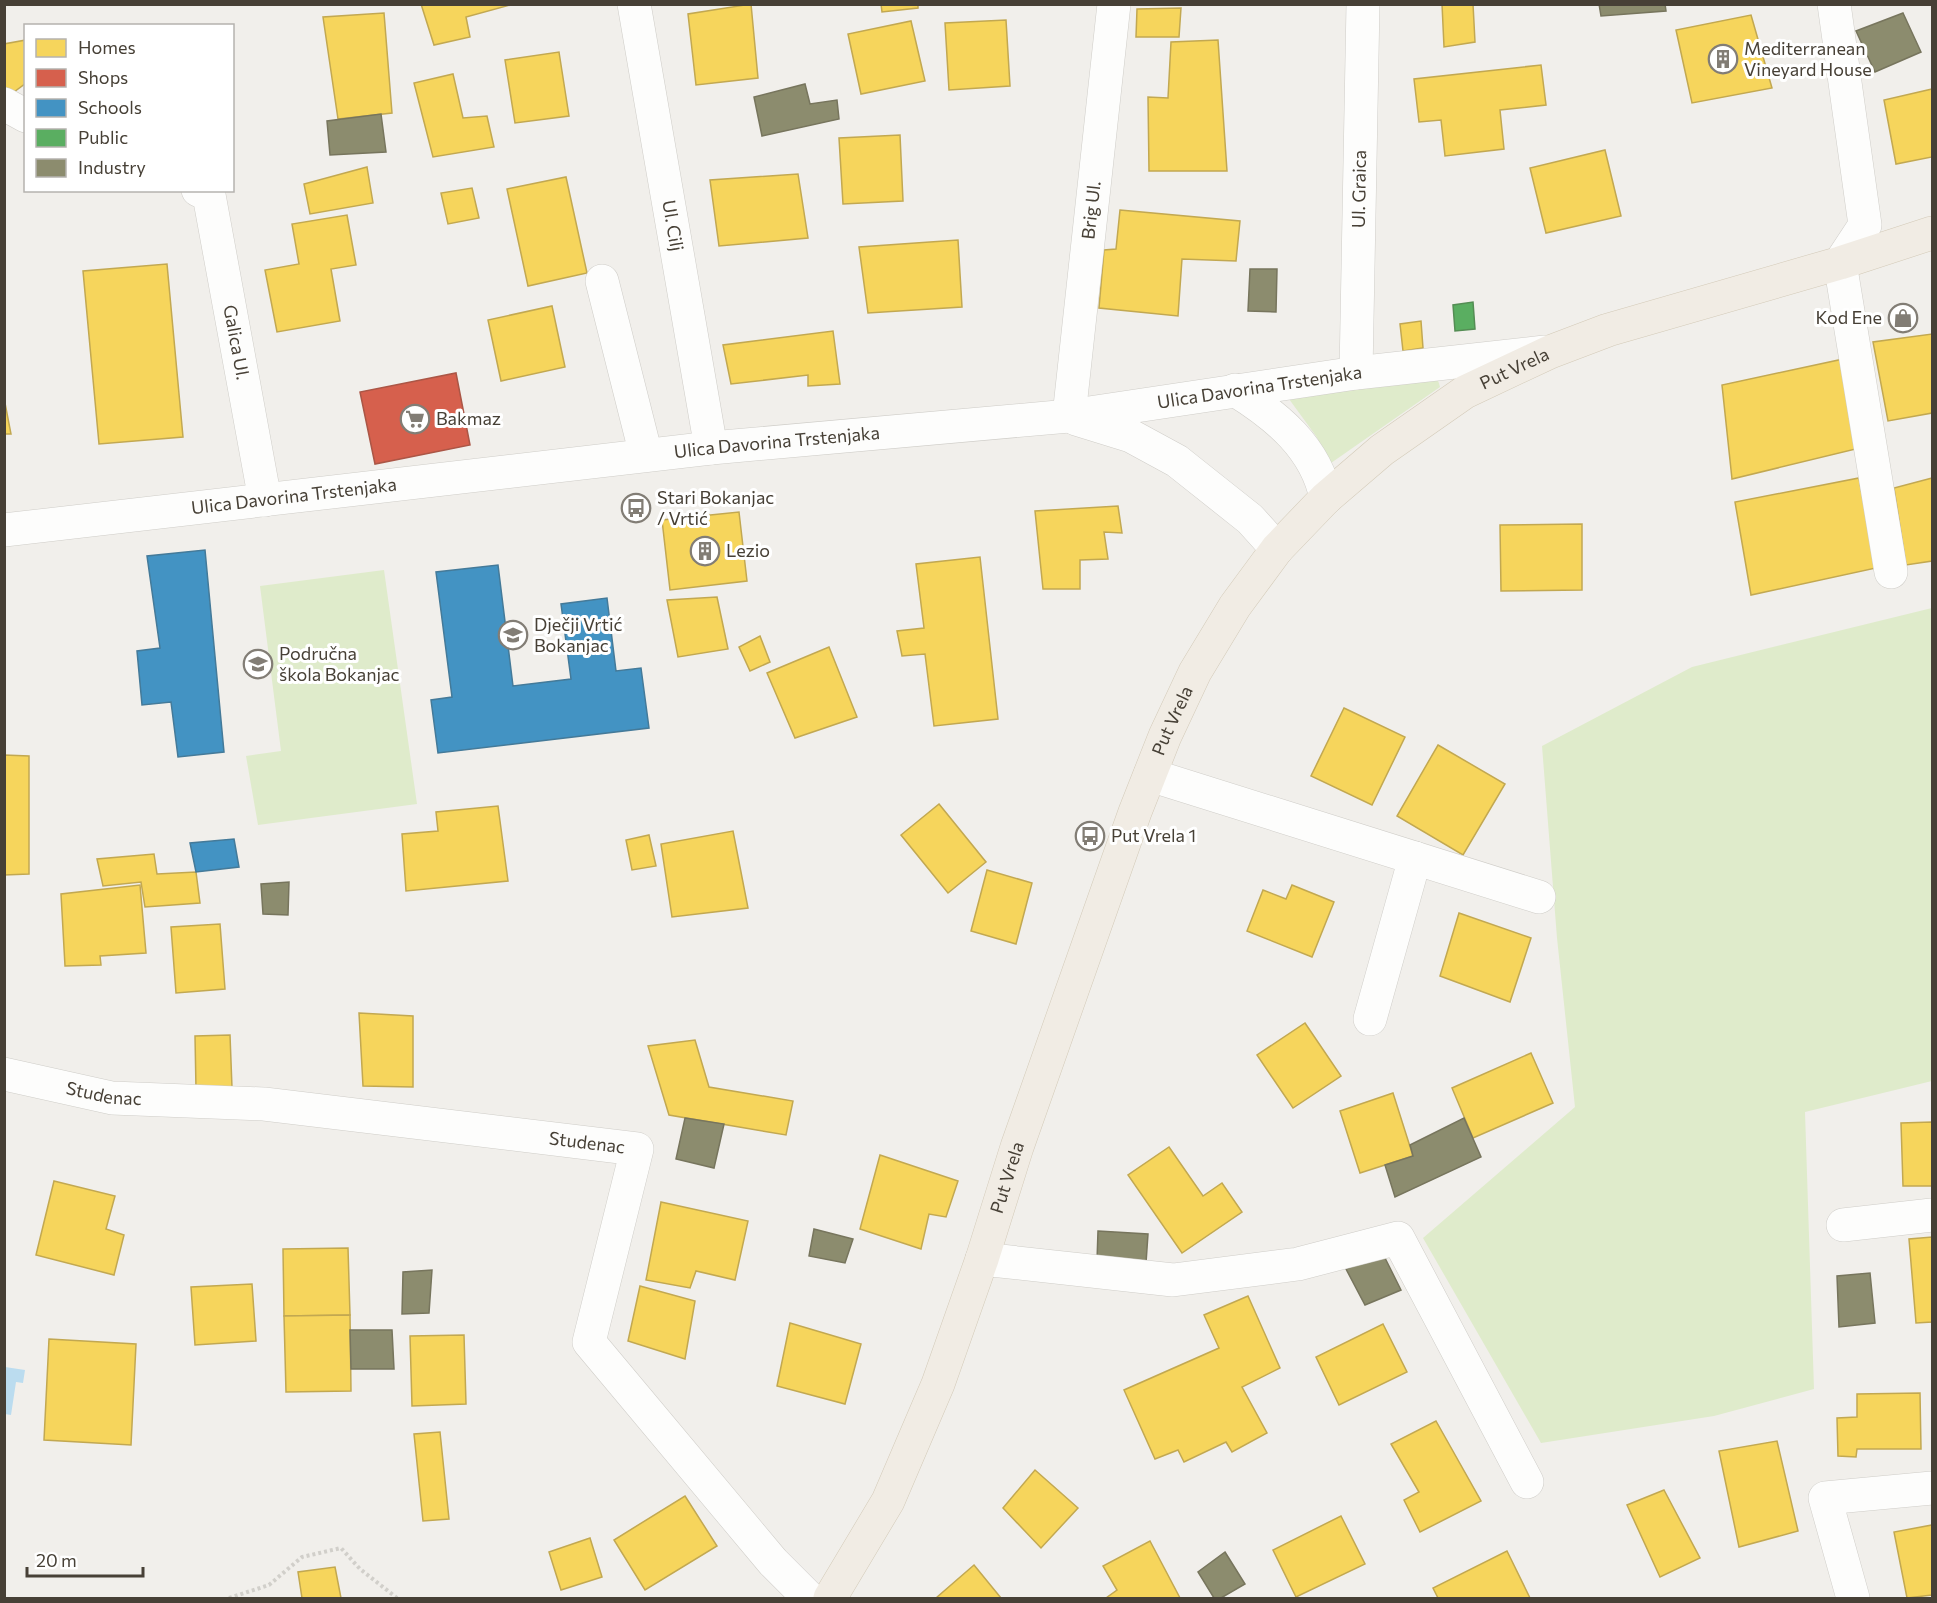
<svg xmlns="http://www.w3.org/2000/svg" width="1937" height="1603" font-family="Commissioner,sans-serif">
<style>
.green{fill:#dfebcb}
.water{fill:#bbdcef}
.homes{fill:#f6d55c;stroke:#c2a851;stroke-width:1.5}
.shops{fill:#d6604d;stroke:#ab5646;stroke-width:1.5}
.schools{fill:#4393c3;stroke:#447a99;stroke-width:1.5}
.public{fill:#5aae61;stroke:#548d54;stroke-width:1.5}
.industry{fill:#8c8c6e;stroke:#77755d;stroke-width:1.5}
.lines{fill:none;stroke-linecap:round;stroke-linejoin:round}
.minor-casing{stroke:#cfcdc8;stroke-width:34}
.major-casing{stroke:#d3cab8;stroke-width:34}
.path{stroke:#d1cfca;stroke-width:4;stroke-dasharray:3 3;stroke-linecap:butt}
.minor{stroke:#fdfdfc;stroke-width:33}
.major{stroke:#f1ece4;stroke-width:33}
.labels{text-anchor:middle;stroke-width:6;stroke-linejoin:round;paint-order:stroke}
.poi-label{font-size:18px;fill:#474036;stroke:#fff;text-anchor:start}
.street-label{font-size:18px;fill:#474036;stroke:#fff}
</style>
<rect width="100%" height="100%" fill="#f1efeb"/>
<g class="green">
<polygon points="1437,377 1440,387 1331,463 1316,436 1289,399"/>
<polygon points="384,570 417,804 258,825 246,756 281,751 260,586"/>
<polygon points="1932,608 1932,1081 1805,1112 1814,1389 1714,1416 1541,1443 1423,1238 1575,1107 1557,938 1542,746 1692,667"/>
</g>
<polygon class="water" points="5,1367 25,1370 23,1383 16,1382 11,1415 5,1414"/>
<g class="homes">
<polygon points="421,4 514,4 466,17 470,37 434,45"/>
<polygon points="751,4 758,78 696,85 688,14"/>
<polygon points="881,4 918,4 918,8 882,12"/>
<polygon points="1442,4 1473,4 1475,42 1444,47"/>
<polygon points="1181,8 1179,37 1136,37 1137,9"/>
<polygon points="384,13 392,113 338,119 323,17"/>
<polygon points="1751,15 1772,88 1692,103 1676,30"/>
<polygon points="1006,20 1010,86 949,90 945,23"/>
<polygon points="911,21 925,81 861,94 848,34"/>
<polygon points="26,40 26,83 14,92 4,88 4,44"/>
<polygon points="1218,40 1227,171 1149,171 1148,97 1168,98 1171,42"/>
<polygon points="559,52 569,116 515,123 505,60"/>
<polygon points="1541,65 1546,105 1500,110 1504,149 1445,156 1441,120 1419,122 1414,79"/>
<polygon points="453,74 463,118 487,116 494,147 433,157 414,83"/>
<polygon points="1932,89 1932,157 1896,164 1884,100"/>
<polygon points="900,135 903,201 843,204 839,138"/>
<polygon points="1605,150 1621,216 1546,233 1530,168"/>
<polygon points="367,167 373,203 310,214 304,184"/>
<polygon points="798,174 808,238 719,246 710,180"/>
<polygon points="566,177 587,273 528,286 507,189"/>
<polygon points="472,188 479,218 448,224 441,193"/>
<polygon points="1120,210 1240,221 1236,261 1182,259 1178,316 1099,308 1104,250 1116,249"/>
<polygon points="347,215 356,265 331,269 340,321 277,332 265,270 299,264 292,224"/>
<polygon points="958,240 962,307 868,313 859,247"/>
<polygon points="167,264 183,437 99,444 83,271"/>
<polygon points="552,306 565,367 501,381 488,320"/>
<polygon points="1421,321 1423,348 1403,351 1400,324"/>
<polygon points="833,331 840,384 808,386 808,375 731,384 723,345"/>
<polygon points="1932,334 1932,413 1888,421 1873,342"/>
<polygon points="1848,358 1864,447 1732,479 1722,385"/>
<polygon points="4,403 5,403 11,434 4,434"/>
<polygon points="1859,478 1876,568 1751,595 1735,502"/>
<polygon points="1932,478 1932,561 1906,565 1894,488"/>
<polygon points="1118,506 1122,533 1104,532 1108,559 1080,560 1080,589 1043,589 1035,511"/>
<polygon points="739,512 747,581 670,590 662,520"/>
<polygon points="1582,524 1582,590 1501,591 1500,525"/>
<polygon points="980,557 998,719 934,726 925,654 902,656 897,631 924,628 916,564"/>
<polygon points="717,597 728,649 678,657 667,600"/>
<polygon points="760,636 770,662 750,671 739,647"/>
<polygon points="829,647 857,717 795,738 767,673"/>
<polygon points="1344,708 1405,737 1372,805 1311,776"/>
<polygon points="1438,745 1505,784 1463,855 1397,816"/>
<polygon points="4,755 29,756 29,874 4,875"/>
<polygon points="939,804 986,862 948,893 901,835"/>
<polygon points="498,806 508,881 406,891 402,834 438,831 436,812"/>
<polygon points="733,831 748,908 672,917 661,844"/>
<polygon points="649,835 656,866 632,870 626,840"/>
<polygon points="154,854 157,874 196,872 200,903 145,907 141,882 103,886 97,859"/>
<polygon points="987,870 1032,883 1016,944 971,931"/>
<polygon points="140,885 146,953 100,956 101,965 65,966 61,894"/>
<polygon points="1292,885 1334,902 1312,957 1247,931 1263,890 1286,899"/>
<polygon points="1459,913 1531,938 1510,1002 1440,976"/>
<polygon points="220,924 225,989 176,993 171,927"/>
<polygon points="359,1013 413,1016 413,1087 363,1086"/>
<polygon points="1305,1023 1341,1076 1293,1108 1257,1055"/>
<polygon points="230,1035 232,1088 196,1089 195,1036"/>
<polygon points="695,1040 709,1087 793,1101 786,1135 669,1115 648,1046"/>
<polygon points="1531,1053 1553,1103 1473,1138 1452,1088"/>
<polygon points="1393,1093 1413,1156 1360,1173 1340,1111"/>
<polygon points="1932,1122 1932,1186 1903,1186 1901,1123"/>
<polygon points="1169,1147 1203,1196 1222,1183 1242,1212 1182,1253 1128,1175"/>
<polygon points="880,1155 958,1181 946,1217 929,1214 921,1249 860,1229"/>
<polygon points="54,1181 115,1196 106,1229 124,1235 114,1275 36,1255"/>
<polygon points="661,1202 748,1221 735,1280 696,1271 690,1288 646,1280"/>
<polygon points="1932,1237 1932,1322 1916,1323 1909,1239"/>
<polygon points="348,1248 350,1315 284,1316 283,1249"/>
<polygon points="252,1284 256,1341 195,1345 191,1287"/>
<polygon points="640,1286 695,1301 685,1359 628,1341"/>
<polygon points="1248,1296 1280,1368 1242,1387 1267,1433 1232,1452 1226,1442 1184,1462 1178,1450 1155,1459 1124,1390 1219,1348 1204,1315"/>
<polygon points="350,1315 351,1391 286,1392 284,1316"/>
<polygon points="790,1323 861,1344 845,1404 777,1386"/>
<polygon points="1383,1324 1407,1372 1339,1405 1316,1357"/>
<polygon points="464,1335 466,1404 412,1406 410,1336"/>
<polygon points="49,1339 136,1344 131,1445 44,1440"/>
<polygon points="1920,1393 1921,1449 1857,1449 1856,1457 1838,1456 1837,1418 1857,1417 1857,1394"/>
<polygon points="1436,1421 1481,1501 1420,1532 1404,1500 1419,1492 1391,1444"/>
<polygon points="440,1432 449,1519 423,1521 414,1434"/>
<polygon points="1777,1441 1798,1531 1739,1547 1719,1451"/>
<polygon points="1035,1470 1078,1508 1041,1548 1003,1508"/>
<polygon points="1664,1490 1700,1558 1660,1577 1627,1505"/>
<polygon points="685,1496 717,1546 645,1590 614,1540"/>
<polygon points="1341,1516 1365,1564 1296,1597 1273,1550"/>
<polygon points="1932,1525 1932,1595 1907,1598 1894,1532"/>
<polygon points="590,1538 602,1577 561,1590 549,1552"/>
<polygon points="1150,1541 1180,1598 1106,1598 1117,1590 1103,1566"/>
<polygon points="1507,1551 1530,1598 1438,1598 1433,1588"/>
<polygon points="974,1565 1001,1598 936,1598"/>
<polygon points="335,1567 341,1598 302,1598 298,1572"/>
</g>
<polygon class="shops" points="456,373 470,445 375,464 360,392"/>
<g class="schools">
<polygon points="205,550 224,752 178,757 171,702 142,705 137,651 160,648 147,556"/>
<polygon points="498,565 513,686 571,679 561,604 607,598 616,671 641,668 649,728 438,753 431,700 452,697 436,572"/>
<polygon points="234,839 239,867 196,872 190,843"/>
</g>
<polygon class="public" points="1473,302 1475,329 1455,331 1453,305"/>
<g class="industry">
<polygon points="1599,4 1665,4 1666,11 1601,16"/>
<polygon points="1903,13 1921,52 1875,72 1856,31"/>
<polygon points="805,84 810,104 837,100 839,119 762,136 754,97"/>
<polygon points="381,114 386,152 330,155 327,121"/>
<polygon points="1250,269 1277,269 1276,312 1248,311"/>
<polygon points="289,882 288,915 263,914 261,884"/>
<polygon points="685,1118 724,1124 714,1168 676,1159"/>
<polygon points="1464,1118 1481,1157 1395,1197 1385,1165 1413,1156 1410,1145"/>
<polygon points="814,1229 853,1239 845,1263 809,1256"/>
<polygon points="1098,1231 1148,1234 1146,1263 1097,1261"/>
<polygon points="1383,1254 1401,1290 1365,1305 1346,1269"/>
<polygon points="432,1270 429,1313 402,1314 403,1272"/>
<polygon points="1870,1273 1875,1323 1839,1327 1837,1276"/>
<polygon points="350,1330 392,1330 394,1369 351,1369"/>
<polygon points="1225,1552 1245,1584 1221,1598 1214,1598 1198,1572"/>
</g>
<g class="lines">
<g class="minor-casing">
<g id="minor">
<path id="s1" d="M 634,4 L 711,448"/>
<polyline points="1834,4 1865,225 1840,263 1891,572"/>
<polyline points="4,104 26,116"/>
<path id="s2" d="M 198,190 L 209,195 L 265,500"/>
<polyline points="602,281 646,455"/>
<path id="s3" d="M 1356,373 L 1363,4"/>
<path d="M 1235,390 C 1277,416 1316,448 1326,498"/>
<path id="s4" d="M 1069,416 L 1114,4"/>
<polyline points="1076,419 1131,436 1177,461 1250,519 1277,549"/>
<path id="s5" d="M 4,530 L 711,448 L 1069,416 L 1356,373 L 1545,352"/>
<polyline points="1150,775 1539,897"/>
<polyline points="1370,1019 1415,858"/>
<path id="s6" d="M 4,1074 L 112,1098 L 264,1104 L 637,1149 L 589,1342 L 773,1562 L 809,1598"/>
<polyline points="1843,1225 1932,1215"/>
<polyline points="982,1259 1173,1280 1298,1264 1398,1238 1527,1482"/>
<polyline points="1853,1598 1825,1498 1932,1488"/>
</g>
</g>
<g class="major-casing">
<g id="major">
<path id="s7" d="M 830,1598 L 888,1501 L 938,1384 L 982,1259 L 1017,1147 L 1135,812 L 1165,736 L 1195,672 L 1235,606 L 1277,549 L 1326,498 L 1382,450 L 1465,392 L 1550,352 L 1608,330 L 1840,263 L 1932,233"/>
</g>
</g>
<polyline class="path" points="229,1598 269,1585 302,1557 341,1548 360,1569 397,1598"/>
<use href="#minor" class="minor"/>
<use href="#major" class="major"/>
</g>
<defs>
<g id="building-ring" transform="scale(1.5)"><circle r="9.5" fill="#fff" stroke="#827d75" stroke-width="1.5"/><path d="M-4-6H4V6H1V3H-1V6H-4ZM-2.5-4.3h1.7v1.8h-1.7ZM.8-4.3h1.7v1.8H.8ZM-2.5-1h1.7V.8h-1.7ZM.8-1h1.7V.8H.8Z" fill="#827d75"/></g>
<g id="shop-ring" transform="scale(1.5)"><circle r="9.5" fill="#fff" stroke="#827d75" stroke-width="1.5"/><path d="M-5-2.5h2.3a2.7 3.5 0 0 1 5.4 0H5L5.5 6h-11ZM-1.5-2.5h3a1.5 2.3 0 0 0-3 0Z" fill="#827d75"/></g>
<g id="supermarket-ring" transform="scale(1.5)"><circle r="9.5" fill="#fff" stroke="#827d75" stroke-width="1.5"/><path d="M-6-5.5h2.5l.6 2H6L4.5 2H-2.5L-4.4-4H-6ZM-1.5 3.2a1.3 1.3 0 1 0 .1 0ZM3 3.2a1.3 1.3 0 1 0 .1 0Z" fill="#827d75"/></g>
<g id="bus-ring" transform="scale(1.5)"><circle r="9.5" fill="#fff" stroke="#827d75" stroke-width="1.5"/><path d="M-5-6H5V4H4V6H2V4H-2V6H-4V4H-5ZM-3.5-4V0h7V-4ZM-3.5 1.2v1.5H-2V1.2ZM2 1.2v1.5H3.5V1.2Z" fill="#827d75"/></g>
<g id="school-ring" transform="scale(1.5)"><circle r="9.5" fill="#fff" stroke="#827d75" stroke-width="1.5"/><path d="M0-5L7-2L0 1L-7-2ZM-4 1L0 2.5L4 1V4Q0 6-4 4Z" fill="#827d75"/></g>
</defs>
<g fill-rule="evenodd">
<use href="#building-ring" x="1723" y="59"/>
<use href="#shop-ring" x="1903" y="318"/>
<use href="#supermarket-ring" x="415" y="419"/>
<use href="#bus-ring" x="636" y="508"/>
<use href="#building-ring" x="705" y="551"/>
<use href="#school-ring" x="513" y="635"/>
<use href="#school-ring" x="258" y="664"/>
<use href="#bus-ring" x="1090" y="836"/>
</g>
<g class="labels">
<g class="poi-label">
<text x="1744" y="55">Mediterranean<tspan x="1744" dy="21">Vineyard House</tspan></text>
<text x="1882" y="324" text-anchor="end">Kod Ene</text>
<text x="436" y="425">Bakmaz</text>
<text x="657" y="504">Stari Bokanjac<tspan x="657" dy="21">/ Vrtić</tspan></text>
<text x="726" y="557">Lezio</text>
<text x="534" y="631">Dječji Vrtić<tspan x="534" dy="21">Bokanjac</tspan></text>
<text x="279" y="660">Područna<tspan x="279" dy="21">škola Bokanjac</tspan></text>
<text x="1111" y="842">Put Vrela 1</text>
</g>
<g class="street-label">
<text dy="6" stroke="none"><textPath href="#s3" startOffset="184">Ul. Graica</textPath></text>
<text dy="6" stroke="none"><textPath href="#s4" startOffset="207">Brig Ul.</textPath></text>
<text dy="6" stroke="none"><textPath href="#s1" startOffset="225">Ul. Cilj</textPath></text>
<text dy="6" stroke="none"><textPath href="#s2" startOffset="162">Galica Ul.</textPath></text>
<text dy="6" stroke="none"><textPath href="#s7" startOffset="1446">Put Vrela</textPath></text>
<text dy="6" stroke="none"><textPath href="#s5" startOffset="1264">Ulica Davorina Trstenjaka</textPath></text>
<text dy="6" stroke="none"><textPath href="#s5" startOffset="778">Ulica Davorina Trstenjaka</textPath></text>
<text dy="6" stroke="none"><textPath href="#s5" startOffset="292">Ulica Davorina Trstenjaka</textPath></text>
<text dy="6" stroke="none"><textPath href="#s7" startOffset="944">Put Vrela</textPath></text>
<text dy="6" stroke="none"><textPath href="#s6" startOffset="102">Studenac</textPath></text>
<text dy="6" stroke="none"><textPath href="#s6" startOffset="588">Studenac</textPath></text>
<text dy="6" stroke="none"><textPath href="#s7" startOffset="458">Put Vrela</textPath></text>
</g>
</g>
<rect width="1937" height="1603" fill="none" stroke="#474036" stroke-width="12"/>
<rect x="24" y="24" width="210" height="168" fill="#ffffff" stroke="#b5b3af" stroke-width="1.5"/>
<rect x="36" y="39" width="30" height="18" fill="#f6d55c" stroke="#b5b3af" stroke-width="1.5"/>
<text x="78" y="54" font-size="18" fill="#474036">Homes</text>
<rect x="36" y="69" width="30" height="18" fill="#d6604d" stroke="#b5b3af" stroke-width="1.5"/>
<text x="78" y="84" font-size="18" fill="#474036">Shops</text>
<rect x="36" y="99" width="30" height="18" fill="#4393c3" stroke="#b5b3af" stroke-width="1.5"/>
<text x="78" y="114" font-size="18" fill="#474036">Schools</text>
<rect x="36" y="129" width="30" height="18" fill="#5aae61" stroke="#b5b3af" stroke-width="1.5"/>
<text x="78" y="144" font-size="18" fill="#474036">Public</text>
<rect x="36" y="159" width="30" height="18" fill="#8c8c6e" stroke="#b5b3af" stroke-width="1.5"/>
<text x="78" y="174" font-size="18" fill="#474036">Industry</text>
<path d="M27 1567v9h116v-9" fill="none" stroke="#474036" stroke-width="3"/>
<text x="36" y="1567" font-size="18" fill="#474036" stroke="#ffffff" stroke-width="4.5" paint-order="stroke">20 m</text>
</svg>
